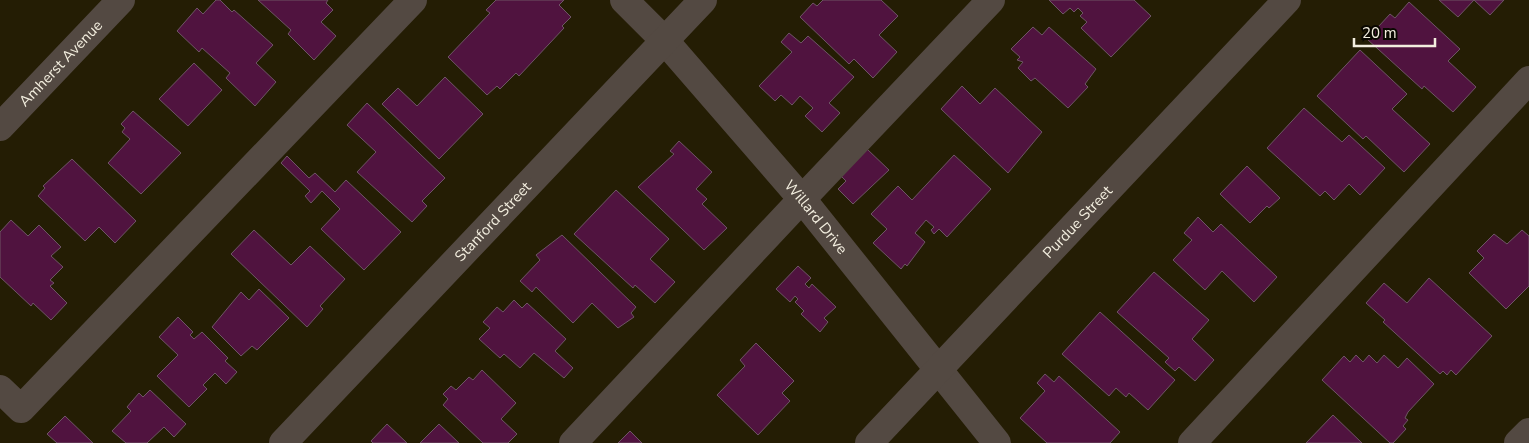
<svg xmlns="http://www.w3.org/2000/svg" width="1529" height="443" font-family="'Nunito Sans',sans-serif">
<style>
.building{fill:#50133f;stroke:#6e5565}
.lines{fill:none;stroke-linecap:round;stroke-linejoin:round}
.minor{stroke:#534942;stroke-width:28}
.labels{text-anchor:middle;stroke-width:5;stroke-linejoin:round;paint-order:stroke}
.street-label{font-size:15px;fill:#f3eedf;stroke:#0a0801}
</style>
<rect width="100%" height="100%" fill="#241d04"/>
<g class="building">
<polygon points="216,0 220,0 232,12 234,10 273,45 256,63 276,82 255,106 226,78 230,73 202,48 199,52 177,31 197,8 203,14"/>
<polygon points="258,0 328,0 326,3 333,10 321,22 336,36 314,60 288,34 291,30"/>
<polygon points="496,0 564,0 559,5 571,17 562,26 564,28 519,76 516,73 500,89 497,86 487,95 448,57 490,13 486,10"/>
<polygon points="823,0 881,0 898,16 879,35 897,52 873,78 854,59 849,64 800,17 813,3 817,6"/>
<polygon points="1049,0 1134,0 1151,16 1111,57 1081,28 1087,22 1080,16 1083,13 1078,8 1074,12 1070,8 1063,14"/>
<polygon points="1439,0 1504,0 1490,15 1474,0 1458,17"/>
<polygon points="1409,2 1460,49 1448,61 1476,87 1453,112 1424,86 1422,89 1367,39 1390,14 1395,18"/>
<polygon points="1033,27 1042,35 1049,27 1096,69 1085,84 1088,87 1068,108 1035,78 1031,81 1018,68 1023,62 1017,60 1020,57 1011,49"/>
<polygon points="789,33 801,43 808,36 854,77 829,103 840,113 822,132 805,116 813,108 800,96 792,105 781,95 775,101 759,86 792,52 781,42"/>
<polygon points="1360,50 1407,94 1392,109 1430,144 1404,172 1366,136 1363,139 1317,96"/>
<polygon points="194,63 222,90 188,126 159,99"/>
<polygon points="445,77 483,114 439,159 382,104 398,88 417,106"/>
<polygon points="962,86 980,104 995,88 1042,132 1008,173 941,109"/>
<polygon points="367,103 445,178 422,201 427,206 412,222 357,172 376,152 347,125"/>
<polygon points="1304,108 1342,142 1349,135 1385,168 1360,195 1349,184 1334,200 1325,191 1320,196 1267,148"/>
<polygon points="133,111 181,153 141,194 108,163 130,139 122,132 125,128 121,124"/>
<polygon points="679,141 712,172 696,189 707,199 702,204 727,228 704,250 638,187 674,154 670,151"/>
<polygon points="867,149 889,170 853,204 838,189 846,181 841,176"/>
<polygon points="954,155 991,189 947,237 939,229 934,234 931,230 934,227 926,220 915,233 925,242 907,266 905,264 901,269 873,243 887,229 871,214 898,186 912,200"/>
<polygon points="287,156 309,178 315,173 335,192 346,180 401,232 364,270 321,229 340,209 322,191 311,203 305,196 310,191 281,163"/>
<polygon points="72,159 136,221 115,243 99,227 85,241 38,196 45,188 43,186"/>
<polygon points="1247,166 1280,198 1269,208 1267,206 1250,223 1220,194"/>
<polygon points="616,190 669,239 650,259 675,282 655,303 635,285 633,288 574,234"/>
<polygon points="1198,217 1213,232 1221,224 1277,277 1254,302 1222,271 1205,290 1173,260 1192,240 1184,233"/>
<polygon points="11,220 28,236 39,225 61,247 51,256 63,267 50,280 54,283 50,286 67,303 51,320 33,303 31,306 0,277 0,232"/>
<polygon points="254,230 291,265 310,246 345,279 320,306 323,309 307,327 231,254"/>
<polygon points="1522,230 1529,236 1529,286 1506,309 1469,273 1484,258 1477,251 1494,234 1507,244"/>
<polygon points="562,235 636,307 631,313 634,317 618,328 592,303 573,323 536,287 532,292 520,281 540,260 536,255"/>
<polygon points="798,266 811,278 805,284 809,288 812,284 836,307 824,318 828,322 820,332 801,314 804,311 795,302 798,299 795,296 790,302 776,289"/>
<polygon points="1154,272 1209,320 1192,339 1214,360 1195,381 1179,367 1175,371 1165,362 1169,358 1117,312"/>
<polygon points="1429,278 1492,336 1456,375 1451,370 1447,375 1443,371 1440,374 1383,322 1385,320 1366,303 1384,283 1407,303"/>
<polygon points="259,289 289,318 257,350 252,346 241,356 212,327 241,292 249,300"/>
<polygon points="514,300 522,308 527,303 566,339 555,351 573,368 564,378 534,353 520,368 504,354 500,358 479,339 490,328 483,322 497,307 503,312"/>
<polygon points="1100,312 1175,380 1148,410 1129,393 1126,397 1116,388 1109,396 1062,354"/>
<polygon points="178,317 193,332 190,335 194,339 202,332 228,358 225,361 237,372 226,384 215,373 203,385 207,389 189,407 157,376 178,355 159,337"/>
<polygon points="756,343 794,381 782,393 790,401 758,435 717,395 745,366 740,360"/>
<polygon points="1356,355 1363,362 1369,355 1377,363 1384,355 1398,368 1407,358 1434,384 1408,412 1405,418 1408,420 1403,426 1406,429 1393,443 1390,443 1322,380 1344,356 1350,362"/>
<polygon points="482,370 516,403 501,419 517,434 508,443 483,443 443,405 448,399 443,394 451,386 456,390 469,377 473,380"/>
<polygon points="1045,374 1054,382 1059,376 1120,432 1110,443 1047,443 1020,418 1045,391 1037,383"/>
<polygon points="150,390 186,424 174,437 164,427 147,443 126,443 112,431 131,411 127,407 139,393 143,397"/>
<polygon points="1333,415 1362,443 1306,443"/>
<polygon points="65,416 93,443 57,443 47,434"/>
<polygon points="387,424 407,443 373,443 371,441"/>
<polygon points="439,424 459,443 420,443"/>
<polygon points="630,431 642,443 618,443"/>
</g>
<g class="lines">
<g class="minor">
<path id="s1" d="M 624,0 L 665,41 L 802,199 L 997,443"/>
<path id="s2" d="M 0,127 L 121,0"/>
<polyline points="0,389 21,409 413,0"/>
<path id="s3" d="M 283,443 L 703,0"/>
<polyline points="573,443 802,199 991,0"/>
<path id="s4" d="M 869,443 L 1287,0"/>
<polyline points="1192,443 1529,80"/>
<polyline points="1518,443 1529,432"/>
</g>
</g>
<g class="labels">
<g class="street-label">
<text dy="5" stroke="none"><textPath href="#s2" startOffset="88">Amherst Avenue</textPath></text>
<text dy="5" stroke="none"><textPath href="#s1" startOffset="290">Willard Drive</textPath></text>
<text dy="5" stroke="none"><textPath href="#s3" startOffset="305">Stanford Street</textPath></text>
<text dy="5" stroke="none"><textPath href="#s4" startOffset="304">Purdue Street</textPath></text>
</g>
</g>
<path d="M1354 38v8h81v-8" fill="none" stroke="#f3eedf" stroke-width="2.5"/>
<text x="1362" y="38" font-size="15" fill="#f3eedf" stroke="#0a0801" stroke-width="4" paint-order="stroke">20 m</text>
</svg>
